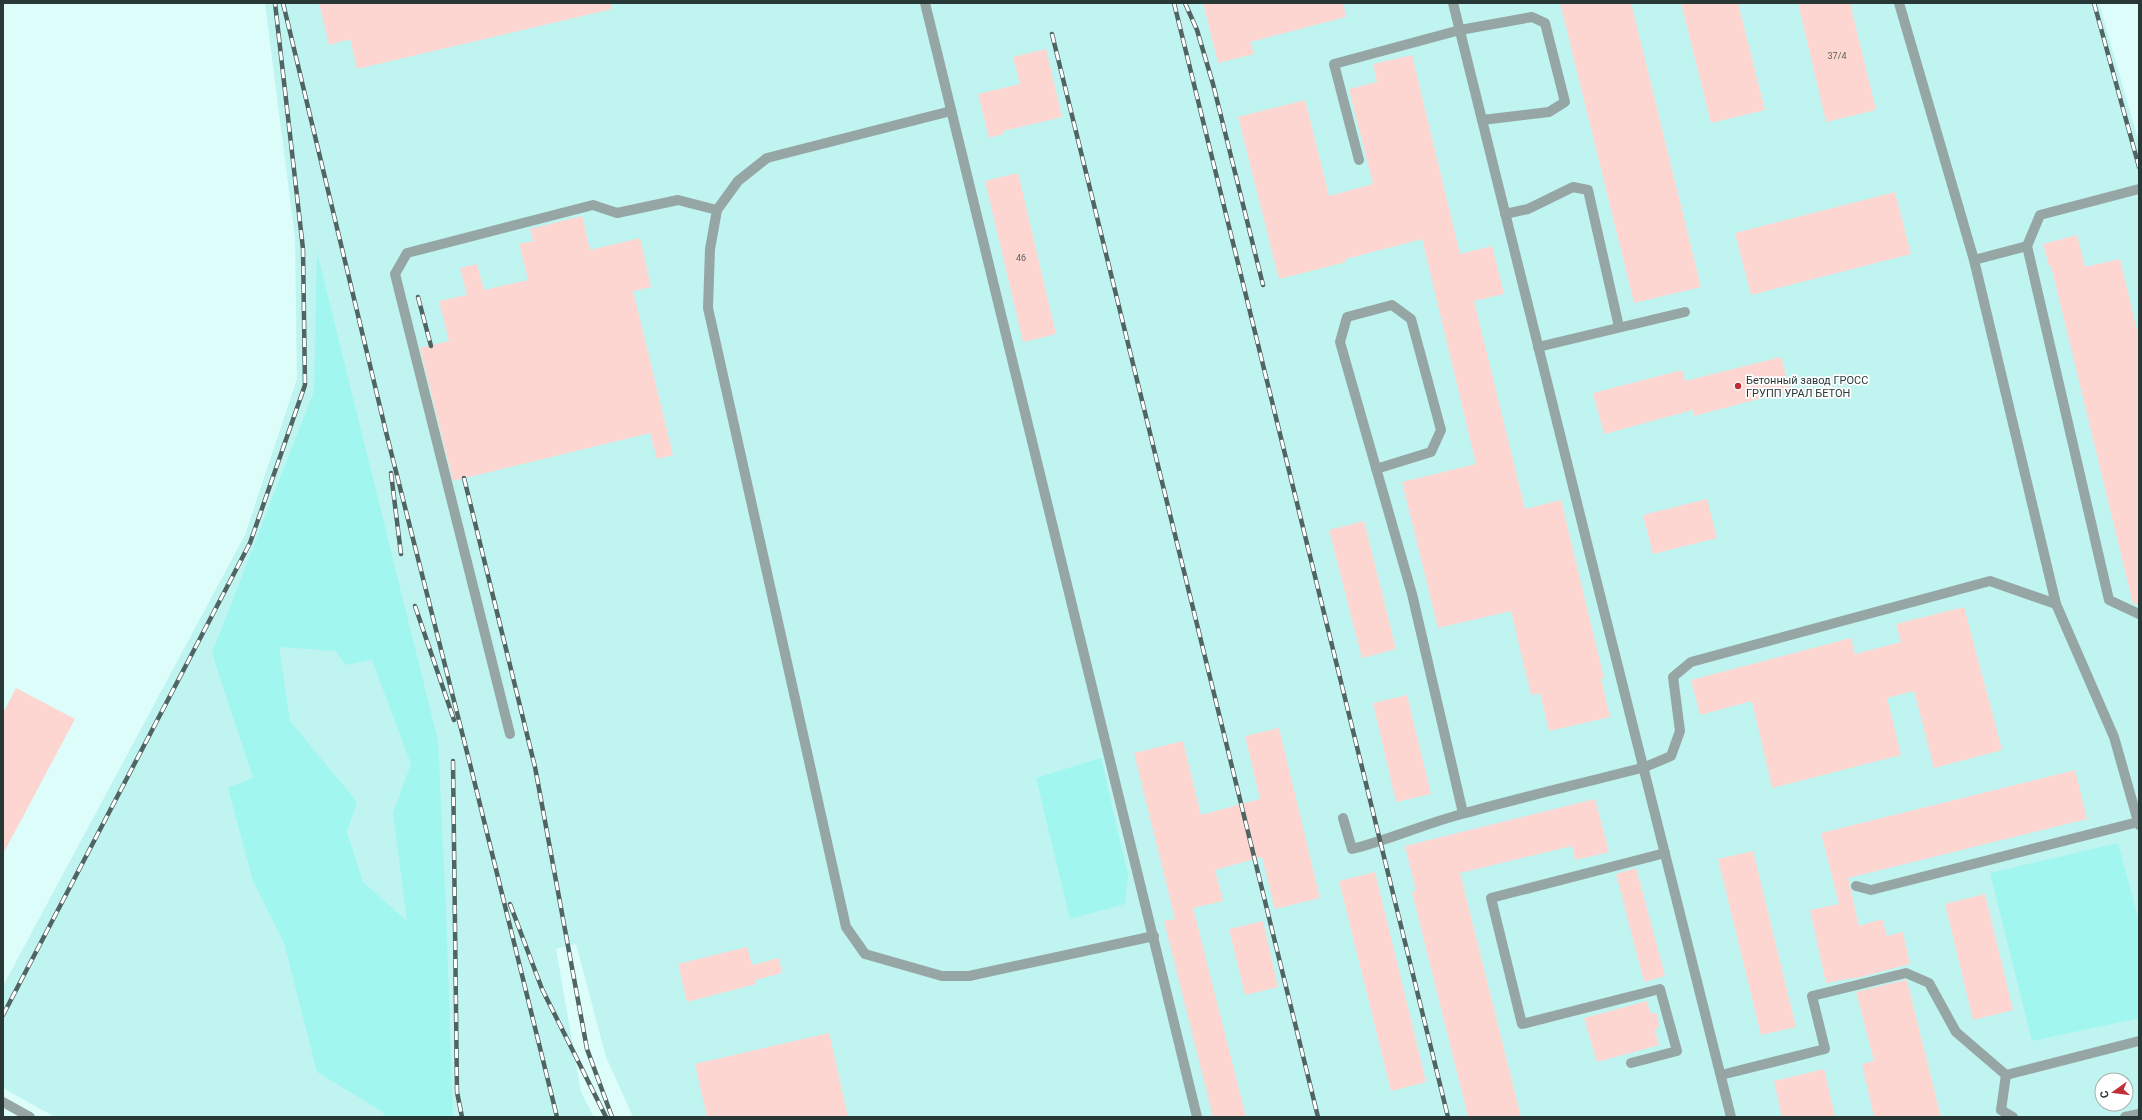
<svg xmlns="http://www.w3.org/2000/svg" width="2142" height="1120" font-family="Roboto,sans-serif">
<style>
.built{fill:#c0f4f0;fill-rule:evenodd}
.green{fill:#a1f6f0;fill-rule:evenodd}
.building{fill:#fdd6d2}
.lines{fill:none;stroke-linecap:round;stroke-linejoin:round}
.minor{stroke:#95a6a4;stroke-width:10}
.rail-casing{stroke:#506462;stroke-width:4.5}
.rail{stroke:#fff;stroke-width:3;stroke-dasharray:9;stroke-linecap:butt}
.poi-dot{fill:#bf2f35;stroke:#fff;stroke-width:1.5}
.labels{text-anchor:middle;stroke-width:3.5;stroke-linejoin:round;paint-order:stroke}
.number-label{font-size:9px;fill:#5c605d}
.poi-label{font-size:11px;fill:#273836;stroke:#fff;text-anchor:start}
</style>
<rect width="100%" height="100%" fill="#dcfdfa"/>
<path class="built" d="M 265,3 L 2099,3 L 2139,143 L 2139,1117 L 633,1117 L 606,1057 L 576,944 L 556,949 L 581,1092 L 594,1117 L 55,1117 L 3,1088 L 3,986 L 245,535 L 297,379 L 295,238 ZM 2102,1080 L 2126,1080 L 2126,1104 L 2102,1104 Z"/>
<g class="green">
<path d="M 317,252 L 438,741 L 446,911 L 453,1117 L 384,1117 L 383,1112 L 317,1072 L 284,943 L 253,881 L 228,788 L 253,778 L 212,653 L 314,391 ZM 279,647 L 335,651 L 346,665 L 372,660 L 411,764 L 393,813 L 407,921 L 363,882 L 347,832 L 357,802 L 290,721 Z"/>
<polygon points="1101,758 1128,875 1125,904 1070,919 1036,778"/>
<polygon points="2118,843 2139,921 2139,1018 2032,1041 1990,873"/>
</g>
<g class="building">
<polygon points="319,3 611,3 612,9 357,69 350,39 329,45"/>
<polygon points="1203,3 1343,3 1346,17 1250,42 1254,54 1218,63"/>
<polygon points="1560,3 1631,3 1701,287 1634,303"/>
<polygon points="1681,3 1738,3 1765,110 1711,123"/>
<polygon points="1798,3 1850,3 1876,110 1826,122"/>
<polygon points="1046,49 1062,117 1003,131 1004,134 989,138 978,94 1020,84 1013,57"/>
<polygon points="1412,55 1460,254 1492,246 1504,294 1474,301 1525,509 1561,500 1604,678 1601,678 1610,717 1549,731 1540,693 1531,695 1511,611 1438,628 1402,482 1476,464 1422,239 1346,259 1346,262 1279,279 1238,117 1305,100 1329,196 1373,184 1349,89 1377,82 1373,64"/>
<polygon points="1018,173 1056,334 1023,342 985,181"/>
<polygon points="1895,192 1911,254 1751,295 1735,233"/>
<polygon points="582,216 590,250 640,238 651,287 633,291 673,455 657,459 650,433 453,481 420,348 449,341 439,301 467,295 460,268 477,264 484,290 528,280 519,244 533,241 530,229"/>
<polygon points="2077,235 2085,267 2120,259 2139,339 2139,604 2133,604 2051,266 2049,266 2043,244"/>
<polygon points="1781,357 1790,391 1694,416 1693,410 1604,434 1593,393 1682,370 1685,381"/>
<polygon points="1707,499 1717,538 1653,554 1643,515"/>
<polygon points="1364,521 1396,649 1362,658 1329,530"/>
<polygon points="1964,607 2002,750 1934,768 1914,691 1887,698 1901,755 1772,788 1752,701 1700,715 1691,680 1851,638 1855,654 1901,642 1896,624"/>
<polygon points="16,688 75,719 3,854 3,713"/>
<polygon points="1407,695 1431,794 1396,802 1373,703"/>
<polygon points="1279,728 1320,898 1275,909 1262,857 1215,870 1223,901 1193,908 1246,1117 1213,1117 1164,921 1175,919 1134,753 1183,741 1201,815 1260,799 1245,736"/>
<polygon points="2075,770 2087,819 1848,878 1859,926 1882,919 1887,936 1903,932 1910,964 1853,979 1853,978 1826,983 1810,910 1839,904 1821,833"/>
<polygon points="1595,799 1609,852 1575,860 1572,846 1460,873 1521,1117 1468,1117 1412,892 1416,891 1405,846"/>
<polygon points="1753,851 1796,1027 1761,1035 1718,859"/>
<polygon points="1636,868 1665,976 1644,982 1616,874"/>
<polygon points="1375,872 1426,1082 1391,1091 1339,881"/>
<polygon points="1985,894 2013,1010 1973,1020 1945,904"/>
<polygon points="1263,921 1278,987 1245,995 1229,929"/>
<polygon points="747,947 752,965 779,958 782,973 755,980 756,984 687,1002 678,964"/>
<polygon points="1905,980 1907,981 1941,1117 1874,1117 1862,1064 1874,1061 1856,992"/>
<polygon points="1647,1001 1650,1012 1657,1014 1659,1025 1655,1031 1659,1045 1597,1062 1584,1018"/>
<polygon points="829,1033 848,1117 707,1117 695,1064"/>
<polygon points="1824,1069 1835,1117 1782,1117 1774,1081"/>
</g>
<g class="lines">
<g class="minor">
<polyline points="925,3 1197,1117"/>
<polyline points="1453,3 1589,551 1731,1117"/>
<polyline points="1899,3 1974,260 2056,604 2114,737 2139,825"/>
<polyline points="951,111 767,158 738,181 717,210 710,249 708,308 846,927 865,954 942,976 969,976 1154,936"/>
<polyline points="1359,160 1334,64 1460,30 1532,17 1545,23 1565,102 1549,112 1482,120"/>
<polyline points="2139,189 2040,215 2027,246 2109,600 2139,614"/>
<polyline points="1505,214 1528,209 1573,187 1588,190 1619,327"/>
<polyline points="1974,260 2027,246"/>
<polyline points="1538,347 1685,312"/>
<polyline points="1376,469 1431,452 1441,430 1411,319 1392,305 1347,317 1340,342 1412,594 1463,813"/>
<polyline points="510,734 395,274 407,253 593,205 617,213 678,200 717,210"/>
<path d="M 1343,818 L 1352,849 C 1389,840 1424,824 1462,814 C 1522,797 1584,783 1645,767 L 1671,756 L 1680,731 L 1673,677 L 1691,662 L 1990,581 L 2056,604"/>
<polyline points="1856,886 1871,890 2138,822"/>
<polyline points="1631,1063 1677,1051 1660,989 1522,1024 1491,898 1665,853"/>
<polyline points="1721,1075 1825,1049 1812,996 1906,973 1929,983 1956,1032 2006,1075"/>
<polyline points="3,1102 30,1117"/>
<polyline points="2013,1117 2001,1110 2006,1075 2139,1041"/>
<polyline points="2125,1117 2139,1114"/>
</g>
<g class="rail-casing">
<g id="rail">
<polyline points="283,3 387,436 472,772 557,1117"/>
<polyline points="1174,3 1448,1117"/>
<polyline points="1185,3 1197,30 1213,84 1263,285"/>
<polyline points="2094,3 2139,167"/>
<polyline points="1052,34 1318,1117"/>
<polyline points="418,297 431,346"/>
<polyline points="391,473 401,554"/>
<polyline points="464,478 535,767 587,1049 612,1117"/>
<polyline points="415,606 454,720"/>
<polyline points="453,761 457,1092 462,1117"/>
<polyline points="510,904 542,989 606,1117"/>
<polyline points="3,1015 250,543 305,385 303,249 275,3"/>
</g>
</g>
<use href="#rail" class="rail"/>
</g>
<circle class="poi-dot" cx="1738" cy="386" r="4"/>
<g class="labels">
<g class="number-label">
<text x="1837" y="59">37/4</text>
<text x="1021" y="261">46</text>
</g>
<g class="poi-label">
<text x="1746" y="384">Бетонный завод ГРОСС<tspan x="1746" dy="13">ГРУПП УРАЛ БЕТОН</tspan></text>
</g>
</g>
<rect width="2142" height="1120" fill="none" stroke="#273836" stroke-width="8"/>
<g transform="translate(2114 1092) rotate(256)"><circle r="19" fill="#ffffff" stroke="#a9afaf"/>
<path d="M0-3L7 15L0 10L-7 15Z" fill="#bf2f35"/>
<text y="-6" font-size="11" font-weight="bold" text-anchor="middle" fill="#273836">С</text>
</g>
</svg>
